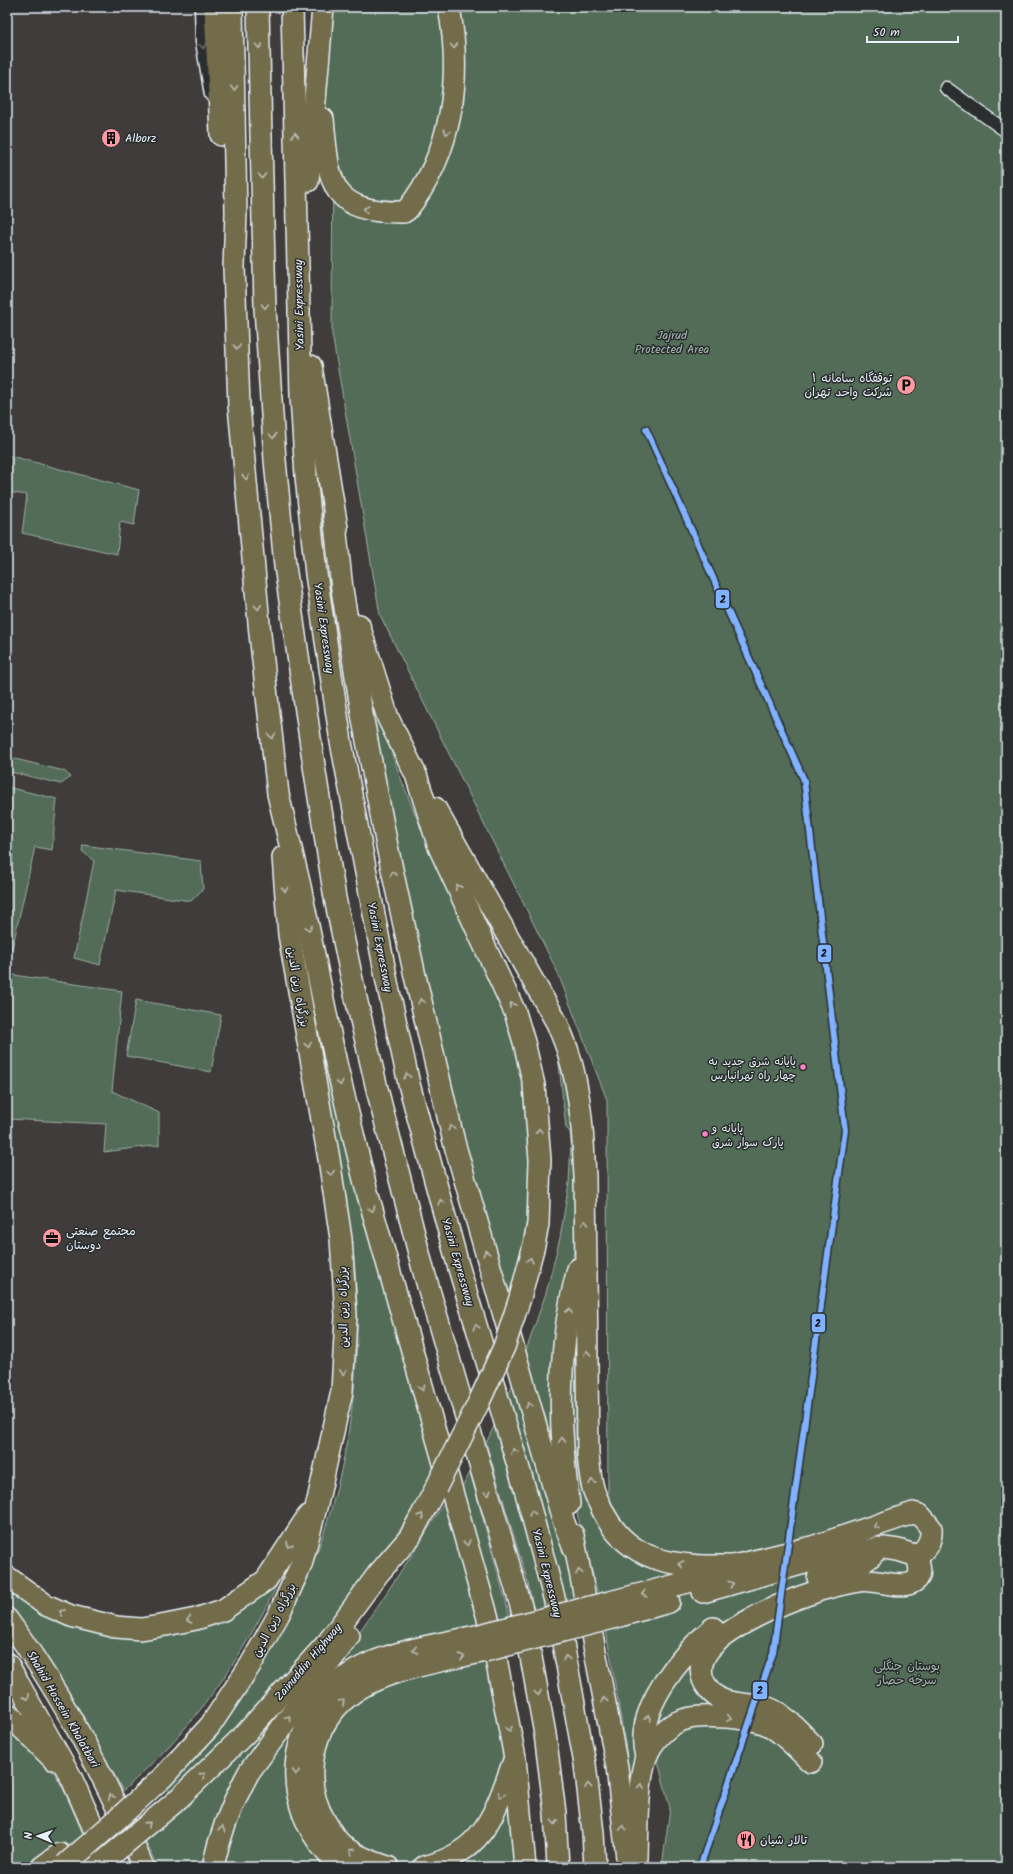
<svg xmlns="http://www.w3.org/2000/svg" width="1013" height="1874" font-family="Kalam,'Playpen Sans Arabic',sans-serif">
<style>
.green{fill:#536c59;stroke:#9eaea8}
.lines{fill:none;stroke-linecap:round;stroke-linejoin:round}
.minor-casing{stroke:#e8f1f8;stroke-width:15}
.trunk-casing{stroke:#e8f1f8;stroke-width:24}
.minor{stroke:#2a2d2e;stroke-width:12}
.trunk{stroke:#736c4b;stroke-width:21}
.trunk-bridge-casing{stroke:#e8f1f8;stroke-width:24;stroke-linecap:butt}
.trunk-bridge{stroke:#736c4b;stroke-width:21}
.metro-1-casing{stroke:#2a2d2e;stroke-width:9}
.metro-1{stroke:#80b2ff;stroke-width:6}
.oneway{stroke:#6c7275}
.oneway2{stroke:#b9bcb3}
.bus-dot{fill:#ff80c5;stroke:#2a2d2e;stroke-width:1.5}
.labels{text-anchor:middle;stroke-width:3;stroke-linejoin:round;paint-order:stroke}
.bus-label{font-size:11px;fill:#e8f1f8;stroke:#2a2d2e;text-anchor:end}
.poi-label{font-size:12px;fill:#e8f1f8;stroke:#2a2d2e;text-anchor:start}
.street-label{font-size:12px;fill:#e8f1f8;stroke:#2a2d2e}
.park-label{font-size:12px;fill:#a5b5b0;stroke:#2a2d2e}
.line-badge{stroke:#2a2d2e;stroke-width:1.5}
.pale-badge-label{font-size:11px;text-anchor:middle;font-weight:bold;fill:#111}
</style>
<rect width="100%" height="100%" fill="#3f3c3b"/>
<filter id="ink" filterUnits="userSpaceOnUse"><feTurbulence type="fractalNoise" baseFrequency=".025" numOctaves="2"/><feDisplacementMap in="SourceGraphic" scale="8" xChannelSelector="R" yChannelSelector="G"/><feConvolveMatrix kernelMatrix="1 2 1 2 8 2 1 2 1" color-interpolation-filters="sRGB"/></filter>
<g filter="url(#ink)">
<g class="green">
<polygon points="330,7 1006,7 1006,1867 662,1867 670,1808 652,1738 635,1824 626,1749 605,1625 600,1602 572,1494 566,1447 578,1295 576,1389 576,1431 578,1463 608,1530 607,1100 557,971 380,615 332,334 333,132 324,101"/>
<polygon points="7,455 139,490 134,525 120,522 117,554 22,533 27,495 7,492"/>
<path d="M 367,675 C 398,791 453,899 503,1008 C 517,1052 529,1097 532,1144 C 535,1199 521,1254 506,1306 L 472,1183 L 377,762 Z"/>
<polygon points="7,757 64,771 71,777 61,784 7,771"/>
<polygon points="7,787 57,799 52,850 35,847 12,949 7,948"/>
<polygon points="83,845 201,861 203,889 191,901 116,890 100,965 74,958 94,861 82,851"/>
<path d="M 296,917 L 436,1470 L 396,1536 L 322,1637 L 172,1797 L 166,1785 C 186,1761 205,1738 225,1714 C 235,1702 246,1690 254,1678 C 333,1557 366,1413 355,1270 C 350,1210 338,1150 327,1091 C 316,1033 306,975 296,917 Z"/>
<polygon points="7,974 122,991 112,1091 159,1113 159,1145 104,1152 106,1124 7,1119"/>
<polygon points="136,1000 221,1015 211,1072 126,1056"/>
<polygon points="550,1030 570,1075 577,1229 569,1283 558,1463 523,1359 546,1293 560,1238 569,1183 571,1142 570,1132 566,1128 558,1056"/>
<polygon points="517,1374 580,1600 565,1604 507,1398"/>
<polygon points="495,1424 547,1608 534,1611 528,1583 486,1443"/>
<polygon points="470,1472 510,1617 496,1621 461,1489"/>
<polygon points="445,1501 481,1630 306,1716 332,1867 221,1867 247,1791 381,1601 421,1541"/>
<path d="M 287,1564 C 257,1630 219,1693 169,1746 C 155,1761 139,1776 123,1791 L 76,1704 L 43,1651 L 7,1603 L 7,1587 L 30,1604 L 175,1632 Z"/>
<polygon points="487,1654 504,1746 503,1767 477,1833 428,1862 413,1864 392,1863 349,1843 319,1799 323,1736 364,1692"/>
<polygon points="321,1667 205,1867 157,1867 144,1837"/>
<path d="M 7,1719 C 20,1733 36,1747 47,1762 C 63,1784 73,1810 83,1835 L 37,1867 L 7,1867 Z"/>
<polygon points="511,1779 517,1867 448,1867"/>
</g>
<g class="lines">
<g class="minor-casing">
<g id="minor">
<polyline points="201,7 202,42 211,95"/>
<polyline points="946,88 1006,131"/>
</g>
</g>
<g class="trunk-casing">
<g id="trunk">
<polyline points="215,7 221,135"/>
<polyline points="232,7 236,213 234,267 239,406 260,634 278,794 300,886 336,1063 366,1188 489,1622 515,1758 525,1867"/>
<polyline points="258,7 265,308 275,460 285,566 314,766 335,898 355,994 378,1093 423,1269 523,1613 545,1734 555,1813 558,1867"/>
<polyline points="292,7 301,397 306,476 316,574 341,742 387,982 409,1084 458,1265 525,1489 556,1605 585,1764 593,1833 595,1867"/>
<path d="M 323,119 C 329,184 329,213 404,212"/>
<polyline points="308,181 323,7"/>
<path d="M 407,210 C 453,152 462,78 449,7"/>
<polyline points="311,366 337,528"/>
<polyline points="334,515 342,589 363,720 387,846 415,976 454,1142 563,1520 574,1549"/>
<polyline points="359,625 388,718 416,775 439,847 515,1012 524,1042 534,1085 540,1160 538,1224 534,1245 520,1298"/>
<path d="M 435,808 L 557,1023 C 561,1033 566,1044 569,1055 C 581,1094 583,1136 585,1177 L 588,1454 C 589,1465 590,1477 593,1488 C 594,1493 597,1499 600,1505 C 625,1564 676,1567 734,1566"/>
<path d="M 569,1504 C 558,1425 557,1347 578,1269"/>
<polyline points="573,1535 617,1767 628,1867"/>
<polyline points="7,1577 46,1605 71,1616 116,1627 141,1629 166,1625 196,1619 223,1610 266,1580 308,1516"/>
<path d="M 818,1578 C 836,1573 869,1566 877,1548"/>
<polyline points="703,1592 836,1554 884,1548 898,1550 917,1556"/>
<path d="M 610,1602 L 715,1575 L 734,1566 L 812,1547 L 913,1513 L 920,1515 L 931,1528 C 932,1541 927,1548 917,1556"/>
<polyline points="613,1618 669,1602"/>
<path d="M 7,1619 C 63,1695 107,1780 143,1867"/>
<polyline points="7,1663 71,1777 111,1867"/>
<polyline points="7,1713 53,1759"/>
<path d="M 812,1744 C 800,1732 785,1714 768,1708 C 747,1701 722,1709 708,1688 C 700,1678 699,1666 706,1654 C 721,1629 784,1602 812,1593 C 827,1587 843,1584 859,1581 C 875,1578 902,1591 915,1581 C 923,1575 919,1564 917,1556"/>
<path d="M 646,1756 C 633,1710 681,1655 713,1628"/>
<polyline points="163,1777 210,1726 251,1664 279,1614 301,1565 318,1500 342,1391 346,1316 341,1239 329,1159 289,935 283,857"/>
<polyline points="175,1802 245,1734 328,1642 378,1574 410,1537 436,1488"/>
<path d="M 637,1858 C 638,1832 637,1779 647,1755 C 652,1742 666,1726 680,1721 C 698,1713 753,1717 770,1726 C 785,1735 798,1750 811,1762"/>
<polyline points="42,1867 60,1854"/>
<path d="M 213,1867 C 220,1833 232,1803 249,1772 L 349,1636"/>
<path d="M 340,1867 C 297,1826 281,1770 312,1716 C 324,1694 343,1676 366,1665 C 402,1649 443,1644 480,1635"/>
<path d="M 388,1867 C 372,1862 355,1856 342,1845 C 335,1839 330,1830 326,1823 C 300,1781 311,1725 350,1695 C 383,1669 444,1661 485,1651"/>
<path d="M 424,1867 C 484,1852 494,1815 513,1763"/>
</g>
</g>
<use href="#minor" class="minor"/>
<use href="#trunk" class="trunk"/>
<g class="trunk-bridge-casing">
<g id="trunk-bridge">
<polyline points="436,1488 478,1404 504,1347 520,1298"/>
<polyline points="480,1635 610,1602"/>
<polyline points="485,1651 613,1618"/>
<polyline points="65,1865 112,1824 163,1777"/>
<polyline points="97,1867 175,1802"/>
</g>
</g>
<use href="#trunk-bridge" class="trunk-bridge"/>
<g class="metro-1-casing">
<polyline id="metro-1" points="646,429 804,780 845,1130 773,1653 700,1867"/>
</g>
<use href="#metro-1" class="metro-1"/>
</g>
<defs><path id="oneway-chevron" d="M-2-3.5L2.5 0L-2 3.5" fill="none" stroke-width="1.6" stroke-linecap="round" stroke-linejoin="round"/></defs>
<use class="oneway" href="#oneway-chevron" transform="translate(203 46) rotate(83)"/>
<g class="oneway2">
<use href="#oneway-chevron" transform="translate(259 46) rotate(89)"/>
<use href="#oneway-chevron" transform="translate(454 46) rotate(86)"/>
<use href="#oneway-chevron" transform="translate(234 88) rotate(89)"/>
<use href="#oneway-chevron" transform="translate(447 132) rotate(107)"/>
<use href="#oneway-chevron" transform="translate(295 135) rotate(-91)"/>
<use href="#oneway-chevron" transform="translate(262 176) rotate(89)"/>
<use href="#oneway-chevron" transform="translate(366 209) rotate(-166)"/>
<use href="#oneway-chevron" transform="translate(265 306) rotate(88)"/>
<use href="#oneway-chevron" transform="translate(237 347) rotate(88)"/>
<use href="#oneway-chevron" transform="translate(273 436) rotate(86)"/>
<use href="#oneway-chevron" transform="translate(246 477) rotate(84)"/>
<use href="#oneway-chevron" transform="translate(258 607) rotate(85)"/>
<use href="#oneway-chevron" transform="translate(272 736) rotate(83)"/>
<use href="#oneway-chevron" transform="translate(393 874) rotate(-102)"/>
<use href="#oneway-chevron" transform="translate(458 887) rotate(-115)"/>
<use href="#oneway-chevron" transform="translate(285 889) rotate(86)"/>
<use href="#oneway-chevron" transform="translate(309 928) rotate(79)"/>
<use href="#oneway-chevron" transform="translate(421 1001) rotate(-103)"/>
<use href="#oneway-chevron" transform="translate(512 1005) rotate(-115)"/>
<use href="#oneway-chevron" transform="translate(308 1045) rotate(80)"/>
<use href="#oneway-chevron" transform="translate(407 1076) rotate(-102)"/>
<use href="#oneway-chevron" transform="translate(340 1083) rotate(77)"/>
<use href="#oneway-chevron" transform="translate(451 1128) rotate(-103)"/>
<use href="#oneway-chevron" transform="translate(539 1131) rotate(-93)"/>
<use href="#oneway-chevron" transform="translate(331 1173) rotate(81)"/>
<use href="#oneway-chevron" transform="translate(441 1202) rotate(-105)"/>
<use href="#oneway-chevron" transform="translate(372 1209) rotate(74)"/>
<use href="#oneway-chevron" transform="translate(585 1223) rotate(-91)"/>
<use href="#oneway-chevron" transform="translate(486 1253) rotate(-106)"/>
<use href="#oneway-chevron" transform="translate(530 1260) rotate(-75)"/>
<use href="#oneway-chevron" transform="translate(569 1311) rotate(-79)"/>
<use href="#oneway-chevron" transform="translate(476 1327) rotate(-107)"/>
<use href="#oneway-chevron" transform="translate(587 1353) rotate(-91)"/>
<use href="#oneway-chevron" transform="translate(343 1372) rotate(93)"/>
<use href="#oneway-chevron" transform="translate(422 1388) rotate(74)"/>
<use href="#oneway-chevron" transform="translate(529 1405) rotate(-106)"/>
<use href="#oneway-chevron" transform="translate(562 1440) rotate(-92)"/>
<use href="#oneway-chevron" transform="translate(514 1451) rotate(-107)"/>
<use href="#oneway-chevron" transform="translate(592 1482) rotate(-100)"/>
<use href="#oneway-chevron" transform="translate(488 1493) rotate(74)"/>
<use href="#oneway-chevron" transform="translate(532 1513) rotate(-105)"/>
<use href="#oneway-chevron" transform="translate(421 1516) rotate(-61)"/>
<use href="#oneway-chevron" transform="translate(876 1526) rotate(160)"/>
<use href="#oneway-chevron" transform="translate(467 1543) rotate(74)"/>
<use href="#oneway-chevron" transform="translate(289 1545) rotate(123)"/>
<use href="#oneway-chevron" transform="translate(681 1564) rotate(-169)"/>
<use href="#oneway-chevron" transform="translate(579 1572) rotate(-101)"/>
<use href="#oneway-chevron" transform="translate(731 1584) rotate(-16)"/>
<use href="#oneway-chevron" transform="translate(644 1594) rotate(166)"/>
<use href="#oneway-chevron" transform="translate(62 1612) rotate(-155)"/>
<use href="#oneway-chevron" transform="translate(189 1620) rotate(168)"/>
<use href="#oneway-chevron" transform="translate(415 1650) rotate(168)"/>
<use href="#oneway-chevron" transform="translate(462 1657) rotate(-13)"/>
<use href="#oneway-chevron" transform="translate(566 1658) rotate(-101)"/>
<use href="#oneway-chevron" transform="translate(538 1693) rotate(79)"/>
<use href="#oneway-chevron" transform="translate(27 1697) rotate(61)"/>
<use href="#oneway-chevron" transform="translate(604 1700) rotate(-101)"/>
<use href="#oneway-chevron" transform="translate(342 1702) rotate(-43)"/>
<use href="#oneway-chevron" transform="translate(288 1718) rotate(-53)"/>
<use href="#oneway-chevron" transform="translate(648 1718) rotate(-74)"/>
<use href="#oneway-chevron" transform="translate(729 1718) rotate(2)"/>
<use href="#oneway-chevron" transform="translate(509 1729) rotate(79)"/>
<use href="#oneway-chevron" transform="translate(296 1772) rotate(91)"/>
<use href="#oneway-chevron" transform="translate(203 1775) rotate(-44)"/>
<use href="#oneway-chevron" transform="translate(588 1786) rotate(-96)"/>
<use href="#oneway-chevron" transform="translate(641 1786) rotate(-86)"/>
<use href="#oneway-chevron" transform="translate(501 1795) rotate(110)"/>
<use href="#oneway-chevron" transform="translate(111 1797) rotate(-115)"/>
<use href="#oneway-chevron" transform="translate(555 1822) rotate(87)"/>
<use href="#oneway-chevron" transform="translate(148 1824) rotate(-40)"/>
<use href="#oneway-chevron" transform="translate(623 1828) rotate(-95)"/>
<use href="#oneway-chevron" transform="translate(222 1829) rotate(-71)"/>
<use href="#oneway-chevron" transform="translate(352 1851) rotate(-148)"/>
</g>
</g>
<defs>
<g id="building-disc" transform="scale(1)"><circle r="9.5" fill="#ff9aa2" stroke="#2a2d2e"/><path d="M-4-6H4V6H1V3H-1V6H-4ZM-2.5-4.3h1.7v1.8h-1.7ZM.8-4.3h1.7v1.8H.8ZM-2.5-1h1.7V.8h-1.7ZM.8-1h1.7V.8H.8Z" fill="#111"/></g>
<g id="parking-disc" transform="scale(1)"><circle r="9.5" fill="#ff9aa2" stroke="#2a2d2e"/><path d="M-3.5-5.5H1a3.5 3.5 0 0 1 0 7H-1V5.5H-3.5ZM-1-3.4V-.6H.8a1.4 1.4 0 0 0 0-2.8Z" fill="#111"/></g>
<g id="office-disc" transform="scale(1)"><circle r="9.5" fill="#ff9aa2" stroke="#2a2d2e"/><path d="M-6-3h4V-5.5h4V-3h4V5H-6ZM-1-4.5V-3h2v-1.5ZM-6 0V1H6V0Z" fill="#111"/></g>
<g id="restaurant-disc" transform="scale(1)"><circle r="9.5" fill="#ff9aa2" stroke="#2a2d2e"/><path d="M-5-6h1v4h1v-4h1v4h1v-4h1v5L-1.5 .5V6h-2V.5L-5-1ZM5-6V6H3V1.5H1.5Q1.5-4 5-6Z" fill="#111"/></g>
</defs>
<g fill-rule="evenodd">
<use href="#building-disc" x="111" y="138"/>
<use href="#parking-disc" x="906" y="385"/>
<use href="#office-disc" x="52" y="1238"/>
<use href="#restaurant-disc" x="746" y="1840"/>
</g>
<g class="bus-dot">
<circle cx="803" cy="1067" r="3.5"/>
<circle cx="705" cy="1134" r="3.5"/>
</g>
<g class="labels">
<g class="bus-label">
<text x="796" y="1065">پایانه شرق جدید به<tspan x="796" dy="14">چهار راه تهرانپارس</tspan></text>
<text x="712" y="1132" text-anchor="start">پایانه و<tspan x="712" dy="14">پارک‌ سوار شرق</tspan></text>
</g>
<g class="poi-label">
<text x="125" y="142">Alborz</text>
<text x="892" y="382" text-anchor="end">توقفگاه سامانه ۱<tspan x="892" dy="14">شرکت واحد تهران</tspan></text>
<text x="66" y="1235">مجتمع صنعتی<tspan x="66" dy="14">دوستان</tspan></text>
<text x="760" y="1844">تالار شیان</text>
</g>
<g class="street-label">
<text transform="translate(299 305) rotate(-91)" y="4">Yasini Expressway</text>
<text transform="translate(324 628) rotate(82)" y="4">Yasini Expressway</text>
<text transform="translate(380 947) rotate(79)" y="4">Yasini Expressway</text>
<text transform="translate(298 987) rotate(80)" y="4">بزرگراه زین الدین</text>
<text transform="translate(458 1262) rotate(74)" y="4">Yasini Expressway</text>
<text transform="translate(343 1307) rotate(-91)" y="4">بزرگراه زین الدین</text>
<text transform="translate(547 1573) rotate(76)" y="4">Yasini Expressway</text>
<text transform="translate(274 1620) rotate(-63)" y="4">بزرگراه زین الدین</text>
<text transform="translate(308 1662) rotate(-50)" y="4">Zainuddin Highway</text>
<text transform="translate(63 1709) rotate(60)" y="4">Shahid Hossein Khalatbari</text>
</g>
<g class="park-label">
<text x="672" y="339">Jajrud<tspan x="672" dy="14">Protected Area</tspan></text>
<text x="907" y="1670">بوستان جنگلی<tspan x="907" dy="14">سرخه حصار</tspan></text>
</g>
</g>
<g class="line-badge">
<rect x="715" y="589" width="15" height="20" rx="4" fill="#80b2ff"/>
<rect x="817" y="944" width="15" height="19" rx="4" fill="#80b2ff"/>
<rect x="811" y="1313" width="15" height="20" rx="4" fill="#80b2ff"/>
<rect x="752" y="1681" width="16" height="19" rx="4" fill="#80b2ff"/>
</g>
<g class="pale-badge-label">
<text x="723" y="603">2</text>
<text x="824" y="957">2</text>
<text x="818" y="1327">2</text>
<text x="760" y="1694">2</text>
</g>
<rect width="1013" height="1874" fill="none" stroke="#2a2d2e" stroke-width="24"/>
<rect x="12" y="12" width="989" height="1850" fill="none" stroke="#e8f1f8" stroke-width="1.5" filter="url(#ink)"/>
<g transform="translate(38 1836) rotate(272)" stroke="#2a2d2e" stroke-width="3" paint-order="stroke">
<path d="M0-3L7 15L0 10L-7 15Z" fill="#e8f1f8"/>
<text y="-6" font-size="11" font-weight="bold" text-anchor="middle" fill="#e8f1f8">N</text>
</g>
<path d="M867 36v6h91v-6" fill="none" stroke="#e8f1f8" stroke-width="2"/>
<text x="873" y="36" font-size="12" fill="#e8f1f8" stroke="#2a2d2e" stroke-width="3" paint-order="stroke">50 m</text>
</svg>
